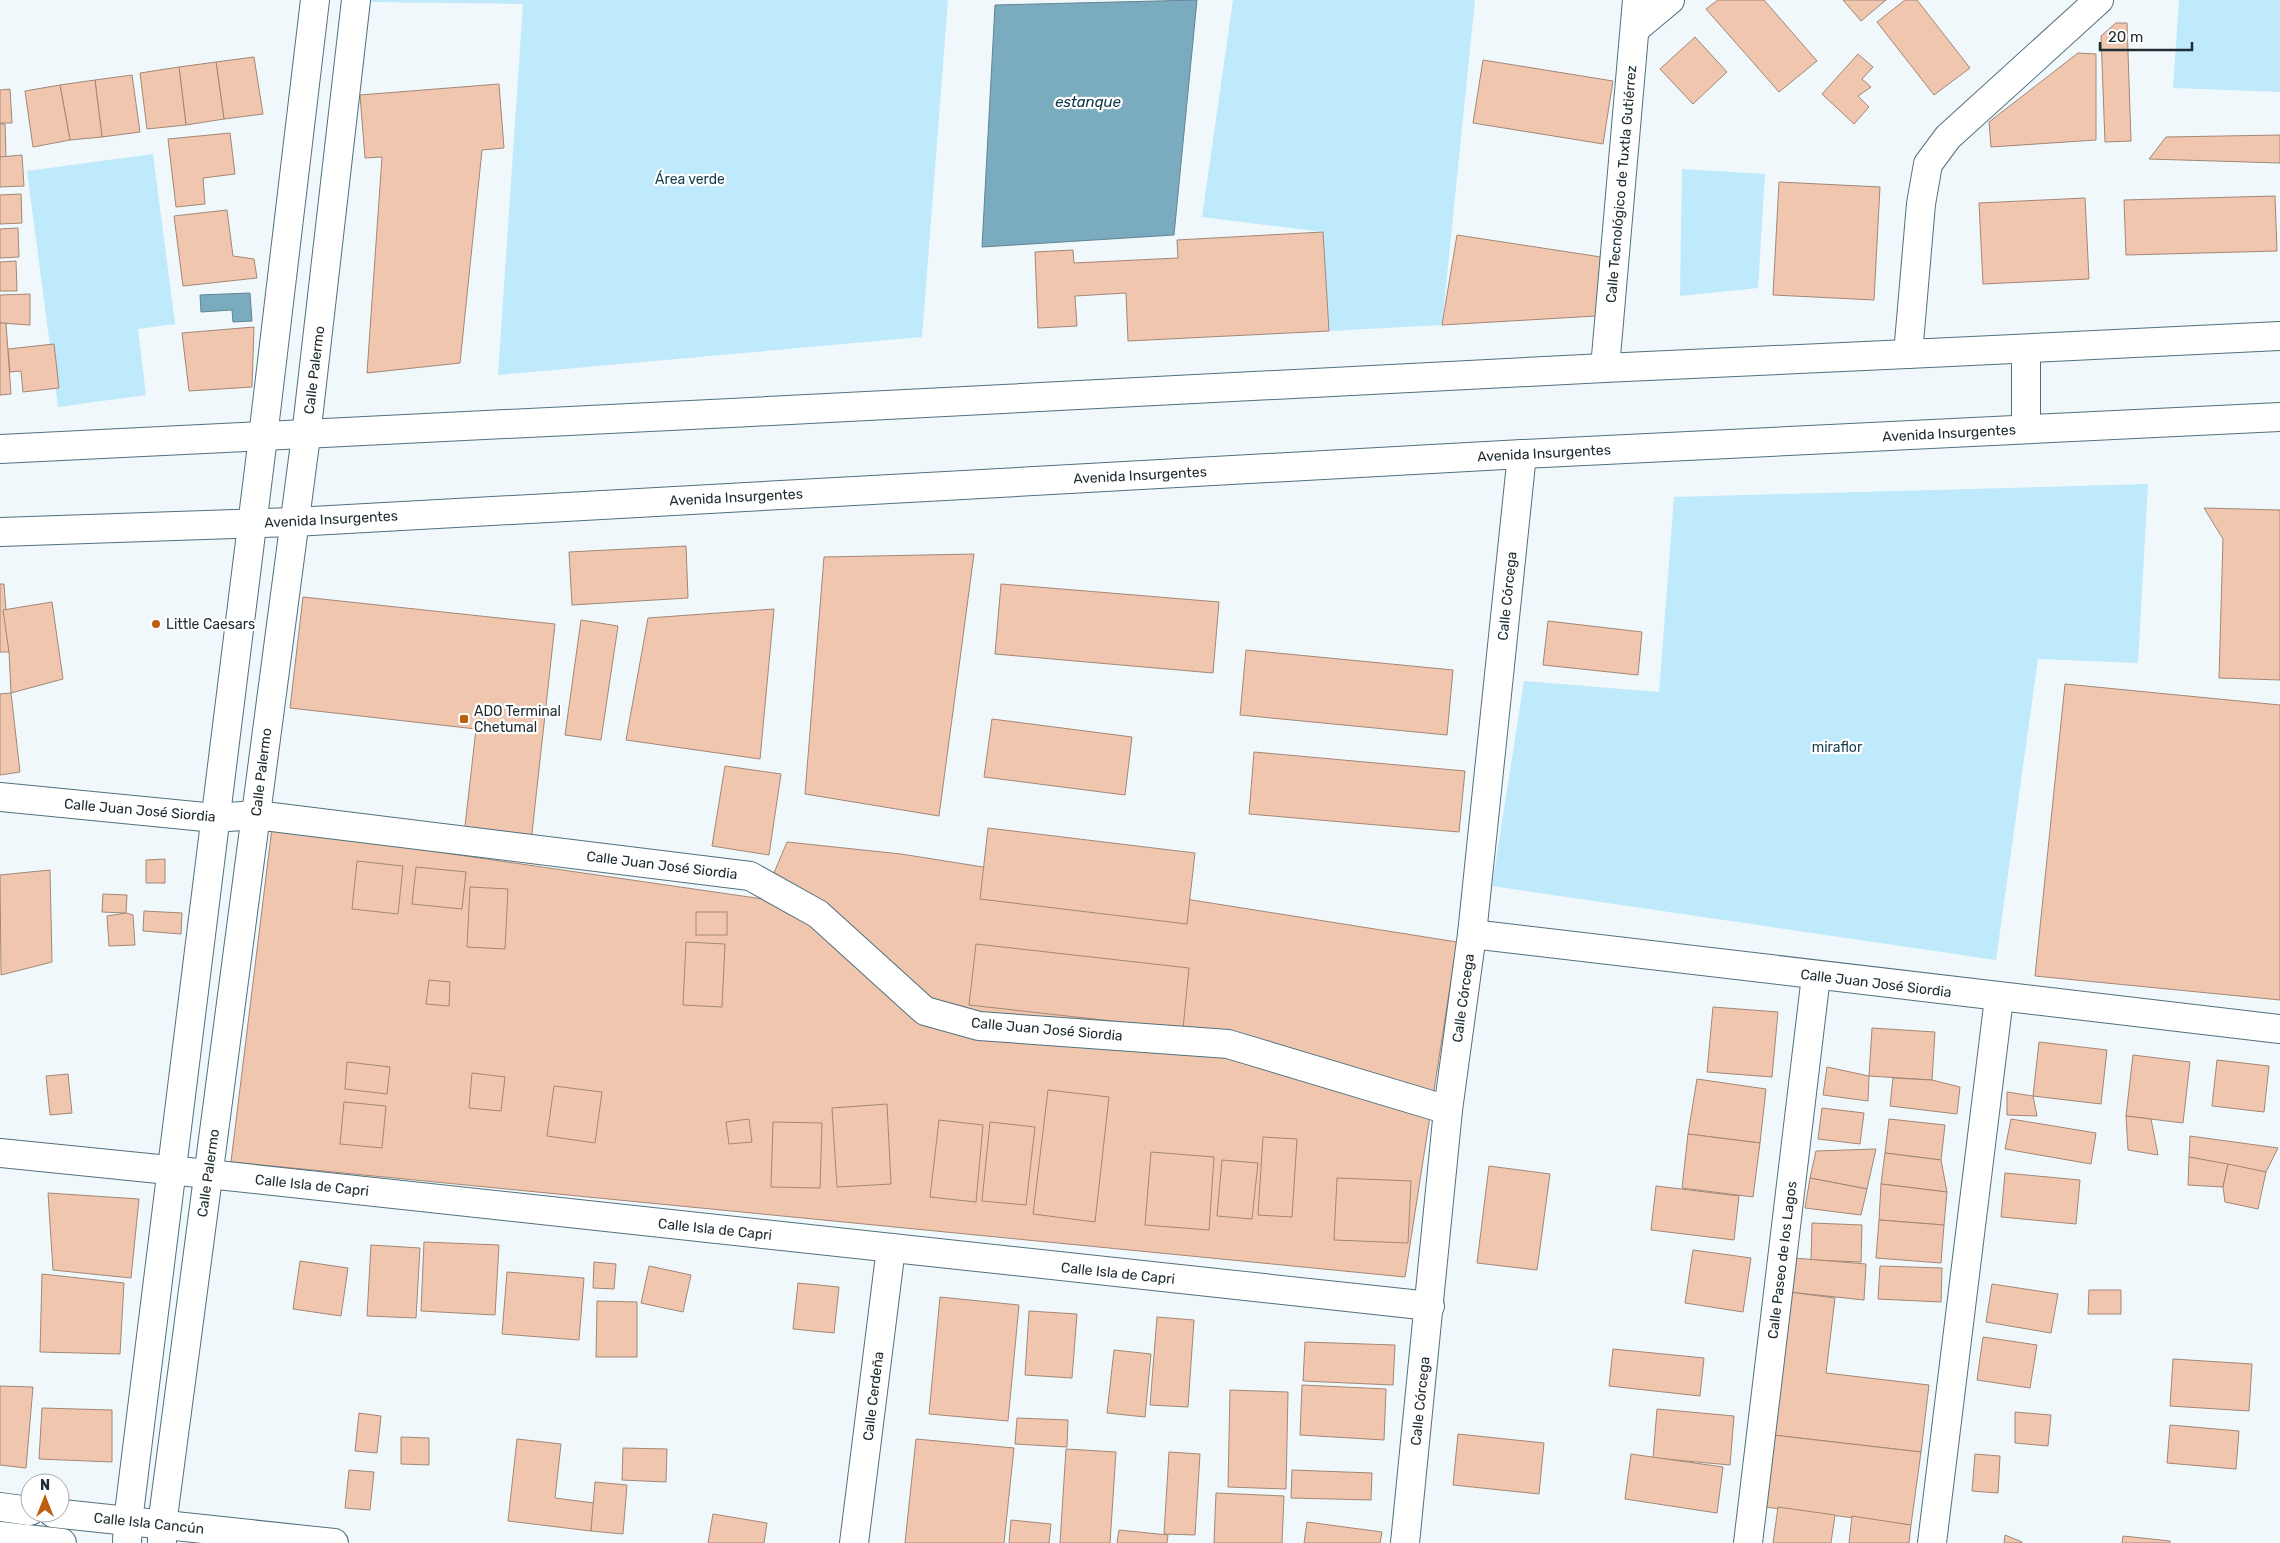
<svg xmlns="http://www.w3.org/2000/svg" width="2280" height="1543" font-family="Rubik,sans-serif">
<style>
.green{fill:#beeafc}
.water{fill:#7babbe;stroke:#608594}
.building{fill:#f0c7ae;stroke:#a28776}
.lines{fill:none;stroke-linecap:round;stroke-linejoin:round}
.minor-casing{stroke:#51707d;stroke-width:30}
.major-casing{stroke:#51707d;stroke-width:30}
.minor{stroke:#fff;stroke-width:28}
.major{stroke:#fff;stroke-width:28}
.poi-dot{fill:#bd600e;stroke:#fff;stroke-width:2}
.labels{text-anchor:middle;stroke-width:4.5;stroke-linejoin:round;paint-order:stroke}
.park-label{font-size:14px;fill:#143e4d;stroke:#fff}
.street-label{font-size:14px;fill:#202d33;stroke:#fff}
.poi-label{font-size:14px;fill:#202d33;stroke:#fff;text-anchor:start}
.water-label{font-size:15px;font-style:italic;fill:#0b3745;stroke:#fff}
</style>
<rect width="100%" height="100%" fill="#f1f8fb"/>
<g class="green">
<polygon points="368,0 948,0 922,337 498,375 523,4 368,2"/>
<polygon points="1233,0 1475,0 1442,325 1329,331 1323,232 1202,217"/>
<polygon points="2179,0 2280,0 2280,92 2173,88"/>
<polygon points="153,154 175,324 138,329 146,395 58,407 27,171"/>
<polygon points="1682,169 1765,174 1758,288 1680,296"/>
<polygon points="2148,484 2138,663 2038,659 1996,960 1492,886 1524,681 1659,692 1674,497"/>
</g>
<g class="water">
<polygon points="1197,0 1174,235 982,247 995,5"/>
<polygon points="250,293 252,321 233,322 232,310 201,312 200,295"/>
</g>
<g class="building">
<polygon points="1718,0 1764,0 1817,61 1779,92 1706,9"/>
<polygon points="1843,0 1886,0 1861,21"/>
<polygon points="1905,0 1917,0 1970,68 1934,95 1877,22"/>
<polygon points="2116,23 2127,23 2131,141 2105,142 2101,36"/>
<polygon points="1695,37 1727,72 1693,104 1660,69"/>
<polygon points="2078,53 2096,54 2096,140 1991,147 1989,122"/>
<polygon points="1858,54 1873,67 1862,79 1871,87 1858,96 1869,107 1854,124 1822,94"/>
<polygon points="254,57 263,114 224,119 216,62"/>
<polygon points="1483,60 1613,81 1603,144 1473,123"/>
<polygon points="216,62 224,119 186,125 179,67"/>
<polygon points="179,67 186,125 147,129 140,73"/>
<polygon points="132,75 140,132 102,137 95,80"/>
<polygon points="95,80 102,137 70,140 60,85"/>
<polygon points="499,84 504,148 482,150 460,363 367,373 382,157 365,158 360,95"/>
<polygon points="60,85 70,140 33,147 25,91"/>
<polygon points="10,89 12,123 0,123 0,90"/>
<polygon points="0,124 5,124 6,157 0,157"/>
<polygon points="230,133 235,174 203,178 205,204 176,207 168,139"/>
<polygon points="2280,135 2280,163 2149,159 2166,137"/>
<polygon points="22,155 24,186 0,187 0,157"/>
<polygon points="1779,182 1880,187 1874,300 1773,295"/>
<polygon points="21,194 22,223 0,224 0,195"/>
<polygon points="2275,196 2277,251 2126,255 2124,200"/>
<polygon points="2085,198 2089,279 1983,284 1979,203"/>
<polygon points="227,210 233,256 254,259 257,278 183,286 174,216"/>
<polygon points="18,228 19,257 0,258 0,229"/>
<polygon points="1323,232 1329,331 1128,341 1126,293 1075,296 1077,326 1038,328 1035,252 1073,250 1074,263 1178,258 1177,240"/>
<polygon points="1457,235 1601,257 1596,316 1442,325"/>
<polygon points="16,261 17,291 0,291 0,262"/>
<polygon points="30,294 30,325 0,323 0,295"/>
<polygon points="0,323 6,323 11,394 0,395"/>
<polygon points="254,327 252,387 189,391 182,333"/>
<polygon points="54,344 59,388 23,392 21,371 10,372 8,349"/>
<polygon points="2204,508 2280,510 2280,680 2219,678 2223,539"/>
<polygon points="686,546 688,598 572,605 569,552"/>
<polygon points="974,554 939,816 805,794 824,557"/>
<polygon points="0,584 4,584 9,652 0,652"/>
<polygon points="1001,584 1219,602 1213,673 995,654"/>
<polygon points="303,597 555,624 531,842 464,835 476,729 290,708"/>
<polygon points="52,602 63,679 11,693 9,652 3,610"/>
<polygon points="774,609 760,759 626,740 648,618"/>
<polygon points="581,620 618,626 601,740 565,735"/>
<polygon points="1548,621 1642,632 1638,675 1543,665"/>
<polygon points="1246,650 1453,670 1447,735 1240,715"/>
<polygon points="2065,684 2280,705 2280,1000 2035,976"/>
<polygon points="11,693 20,772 0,775 0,694"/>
<polygon points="992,719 1132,737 1125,795 984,777"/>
<polygon points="1254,752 1465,771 1459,832 1249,814"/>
<polygon points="725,766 781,774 769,855 712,846"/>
<polygon points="272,828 763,899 787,842 901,854 1457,942 1405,1277 231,1162"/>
<polygon points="988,828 1195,853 1187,924 980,899"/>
<polygon points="165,859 165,883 146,883 146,860"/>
<polygon points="357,861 403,866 398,914 352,909"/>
<polygon points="416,867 466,872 462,909 412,904"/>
<polygon points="50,870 52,962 1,975 0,875"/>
<polygon points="470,887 508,889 505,949 467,947"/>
<polygon points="103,894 127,895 126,913 102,912"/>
<polygon points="144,911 182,913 181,934 143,931"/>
<rect x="696" y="912" width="31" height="23"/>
<polygon points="126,913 133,915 135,945 109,946 107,916"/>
<polygon points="686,942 725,944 722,1007 683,1005"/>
<polygon points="976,944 1189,968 1183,1029 969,1005"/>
<polygon points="429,980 450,982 449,1006 426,1004"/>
<polygon points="1713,1007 1778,1012 1772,1077 1707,1072"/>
<polygon points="1872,1028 1935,1032 1932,1080 1869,1076"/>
<polygon points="2039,1042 2107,1050 2101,1104 2033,1096"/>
<polygon points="2133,1055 2190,1062 2183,1123 2126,1116"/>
<polygon points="2217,1060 2269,1066 2264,1112 2212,1106"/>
<polygon points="347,1062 390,1067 387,1094 345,1089"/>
<polygon points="1827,1067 1869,1076 1868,1101 1823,1095"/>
<polygon points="472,1073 505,1077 501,1111 469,1108"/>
<polygon points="68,1074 72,1113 50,1115 46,1076"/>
<polygon points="1893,1078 1932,1080 1960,1087 1957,1114 1890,1106"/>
<polygon points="1697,1079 1766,1089 1760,1143 1688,1134"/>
<polygon points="554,1086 602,1092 595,1143 547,1136"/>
<polygon points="1048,1090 1109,1097 1095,1222 1033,1214"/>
<polygon points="2007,1092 2033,1096 2037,1116 2007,1115"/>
<polygon points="344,1102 386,1106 382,1148 340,1144"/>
<polygon points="887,1104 891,1184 837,1187 832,1108"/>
<polygon points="1822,1108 1864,1113 1860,1144 1818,1139"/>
<polygon points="2126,1116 2151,1119 2158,1155 2128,1150"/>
<polygon points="749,1119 752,1142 729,1144 726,1122"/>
<polygon points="1889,1119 1945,1125 1941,1160 1885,1153"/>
<polygon points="2011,1119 2096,1133 2091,1164 2005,1149"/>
<polygon points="939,1120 983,1125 976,1202 930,1197"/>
<polygon points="773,1122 822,1123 820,1188 771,1187"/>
<polygon points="990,1122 1035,1127 1026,1205 982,1201"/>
<polygon points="1688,1134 1760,1143 1753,1197 1682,1188"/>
<polygon points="2190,1136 2278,1148 2266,1172 2189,1157"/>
<polygon points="1263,1137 1297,1139 1292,1217 1258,1215"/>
<polygon points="1876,1149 1867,1189 1810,1178 1816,1151"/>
<polygon points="1151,1152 1214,1157 1209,1230 1145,1225"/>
<polygon points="1885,1153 1941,1160 1947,1192 1881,1184"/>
<polygon points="2189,1157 2228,1164 2223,1187 2188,1185"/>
<polygon points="1222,1160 1258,1163 1252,1219 1217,1216"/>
<polygon points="2228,1164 2266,1172 2258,1209 2225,1202 2223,1187"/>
<polygon points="1489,1166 1550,1174 1537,1270 1477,1263"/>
<polygon points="2005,1173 2080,1180 2076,1224 2001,1217"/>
<polygon points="1337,1178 1411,1181 1408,1243 1334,1240"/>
<polygon points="1810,1178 1867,1189 1861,1215 1805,1208"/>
<polygon points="1881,1184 1947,1192 1944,1225 1879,1220"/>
<polygon points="1656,1186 1739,1196 1734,1240 1651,1230"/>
<polygon points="48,1193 139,1199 131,1278 53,1270"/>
<polygon points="1879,1220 1944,1225 1941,1263 1876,1258"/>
<polygon points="1812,1223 1862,1225 1861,1262 1811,1260"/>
<polygon points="424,1242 499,1245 495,1315 421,1311"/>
<polygon points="371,1245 420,1248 416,1318 367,1316"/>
<polygon points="1693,1250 1751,1258 1743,1312 1685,1303"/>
<polygon points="1794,1258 1866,1264 1864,1300 1789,1292"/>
<polygon points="300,1261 348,1268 341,1316 293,1309"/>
<polygon points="594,1262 616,1264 614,1289 593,1288"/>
<polygon points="649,1266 691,1275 683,1312 641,1303"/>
<polygon points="1880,1266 1942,1268 1941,1302 1878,1299"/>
<polygon points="507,1272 584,1278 579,1340 502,1334"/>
<polygon points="42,1274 124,1283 120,1354 40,1352"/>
<polygon points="798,1283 839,1287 834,1333 793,1329"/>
<polygon points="1992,1284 2058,1294 2051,1333 1986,1322"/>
<polygon points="2089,1290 2121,1290 2121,1314 2088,1314"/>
<polygon points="1789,1292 1835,1298 1826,1373 1929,1385 1921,1452 1773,1435"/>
<polygon points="940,1297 1019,1305 1008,1421 929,1414"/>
<polygon points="597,1301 637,1302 637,1357 596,1357"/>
<polygon points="1029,1311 1077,1314 1072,1378 1025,1375"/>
<polygon points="1157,1317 1194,1320 1188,1407 1150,1405"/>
<polygon points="1983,1337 2037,1345 2030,1388 1977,1380"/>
<polygon points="1305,1342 1395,1345 1393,1385 1303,1381"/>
<polygon points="1613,1349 1704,1358 1700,1396 1609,1386"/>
<polygon points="1114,1350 1151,1354 1145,1417 1107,1413"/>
<polygon points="2173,1359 2252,1364 2249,1411 2170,1406"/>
<polygon points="1302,1385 1386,1389 1384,1440 1300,1435"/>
<polygon points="0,1386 33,1387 26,1468 0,1465"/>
<polygon points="1230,1390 1288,1392 1286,1489 1228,1487"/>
<polygon points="42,1408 112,1410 112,1462 39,1459"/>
<polygon points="1657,1409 1734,1416 1730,1465 1653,1458"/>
<polygon points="2015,1412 2051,1415 2048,1446 2015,1443"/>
<polygon points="359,1413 381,1416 377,1453 355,1451"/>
<polygon points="1017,1418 1068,1420 1067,1447 1015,1444"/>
<polygon points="2170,1425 2239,1431 2236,1469 2167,1463"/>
<polygon points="1458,1434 1544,1443 1539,1494 1453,1485"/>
<polygon points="1773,1435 1921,1452 1911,1525 1765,1507"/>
<polygon points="401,1437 429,1438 429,1465 401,1464"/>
<polygon points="517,1439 561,1444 555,1498 594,1503 591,1531 508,1521"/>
<polygon points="916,1439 1014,1448 1004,1543 905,1543"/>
<polygon points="623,1448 667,1449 666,1482 622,1480"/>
<polygon points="1066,1449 1116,1452 1110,1543 1060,1543"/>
<polygon points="1169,1452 1200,1454 1195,1535 1164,1534"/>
<polygon points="1631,1454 1723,1467 1717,1513 1625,1499"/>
<polygon points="1975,1454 2000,1456 1998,1493 1972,1491"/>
<polygon points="349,1470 374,1472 370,1510 345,1508"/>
<polygon points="1292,1470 1372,1473 1371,1500 1291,1498"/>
<polygon points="595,1482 627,1485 623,1534 591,1531"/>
<polygon points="1216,1493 1284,1496 1282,1543 1214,1543"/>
<polygon points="1778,1507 1835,1515 1831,1543 1773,1543"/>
<polygon points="713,1514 767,1523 764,1543 708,1543"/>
<polygon points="1852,1516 1911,1525 1909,1543 1849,1543"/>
<polygon points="1011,1520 1051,1524 1049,1543 1009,1543"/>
<polygon points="1307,1522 1382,1532 1380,1543 1304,1543"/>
<polygon points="1119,1530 1168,1535 1167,1543 1117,1543"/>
<polygon points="2005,1535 2022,1542 2022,1543 2004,1543"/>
<polygon points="2123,1536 2170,1541 2170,1543 2122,1543"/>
</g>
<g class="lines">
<g class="minor-casing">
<g id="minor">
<polyline points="1635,29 1670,0"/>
<polyline points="1908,354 1921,204 1928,164 1948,137 2099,0"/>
<polyline points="1605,368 1637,0"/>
<polyline points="0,797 215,818 256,815 750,876 818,914 925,1011 979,1026 1228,1044 1448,1110"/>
<polyline points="1472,934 2280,1029"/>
<polyline points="0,1153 208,1174 1430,1306"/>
<polyline points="0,1507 30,1511"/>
<polyline points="53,1513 334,1543"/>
<polyline points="0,1536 62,1543"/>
<polyline points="127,1543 128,1521 263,437 315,0"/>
<polyline points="162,1543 162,1525 306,436 356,0"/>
<polyline points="854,1543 891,1248"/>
<polyline points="1405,1543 1448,1110 1472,934 1522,454"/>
<polyline points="1748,1543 1816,976"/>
<polyline points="1932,1543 1999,998"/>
</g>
</g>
<g class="major-casing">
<g id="major">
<polyline points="2026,350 2026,429"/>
<path d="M 0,449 C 535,425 1069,394 1604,368 C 1829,357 2055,348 2280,336"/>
<polyline points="0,532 294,522 1522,454 2280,417"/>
</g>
</g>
<use href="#minor" class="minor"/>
<use href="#major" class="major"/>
</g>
<g class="poi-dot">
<circle cx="156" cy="624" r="5"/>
<rect x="459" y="714" width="10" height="10" rx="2.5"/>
</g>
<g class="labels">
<g class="park-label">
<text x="690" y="184">Área verde</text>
<text x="1837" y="752">miraflor</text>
</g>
<g class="street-label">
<text transform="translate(1621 184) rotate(-85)" y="5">Calle Tecnológico de Tuxtla Gutiérrez</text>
<text transform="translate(314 370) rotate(-83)" y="5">Calle Palermo</text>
<text transform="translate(1949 433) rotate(-3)" y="5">Avenida Insurgentes</text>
<text transform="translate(1544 453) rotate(-3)" y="5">Avenida Insurgentes</text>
<text transform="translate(1140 475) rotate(-3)" y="5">Avenida Insurgentes</text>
<text transform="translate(736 497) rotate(-3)" y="5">Avenida Insurgentes</text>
<text transform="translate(331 519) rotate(-3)" y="5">Avenida Insurgentes</text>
<text transform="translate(1507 596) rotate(-84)" y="5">Calle Córcega</text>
<text transform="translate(261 772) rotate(-83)" y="5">Calle Palermo</text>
<text transform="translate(140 810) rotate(5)" y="5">Calle Juan José Siordia</text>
<text transform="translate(662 865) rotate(7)" y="5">Calle Juan José Siordia</text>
<text transform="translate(1876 983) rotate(7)" y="5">Calle Juan José Siordia</text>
<text transform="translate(1463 998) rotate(-82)" y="5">Calle Córcega</text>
<text transform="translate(1047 1029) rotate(5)" y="5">Calle Juan José Siordia</text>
<text transform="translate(208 1173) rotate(-82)" y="5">Calle Palermo</text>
<text transform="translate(312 1185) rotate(6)" y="5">Calle Isla de Capri</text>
<text transform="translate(715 1229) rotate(6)" y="5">Calle Isla de Capri</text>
<text transform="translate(1782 1260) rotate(-83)" y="5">Calle Paseo de los Lagos</text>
<text transform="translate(1118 1273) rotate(6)" y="5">Calle Isla de Capri</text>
<text transform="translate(873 1396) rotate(-83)" y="5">Calle Cerdeña</text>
<text transform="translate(1420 1401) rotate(-84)" y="5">Calle Córcega</text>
<text transform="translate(149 1523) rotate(6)" y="5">Calle Isla Cancún</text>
</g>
<g class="poi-label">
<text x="166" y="629">Little Caesars</text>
<text x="474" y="716">ADO Terminal<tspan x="474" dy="16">Chetumal</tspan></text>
</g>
<g class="water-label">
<text x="1088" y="107">estanque</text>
</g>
</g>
<g transform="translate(45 1498)"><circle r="24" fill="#ffffff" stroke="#a6abad"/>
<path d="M0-4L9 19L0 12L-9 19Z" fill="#bd600e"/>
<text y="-8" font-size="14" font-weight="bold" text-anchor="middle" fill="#202d33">N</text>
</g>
<path d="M2100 42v8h92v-8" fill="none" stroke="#202d33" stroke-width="2.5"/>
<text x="2108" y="42" font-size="15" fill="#202d33" stroke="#ffffff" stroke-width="4" paint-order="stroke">20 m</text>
</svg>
